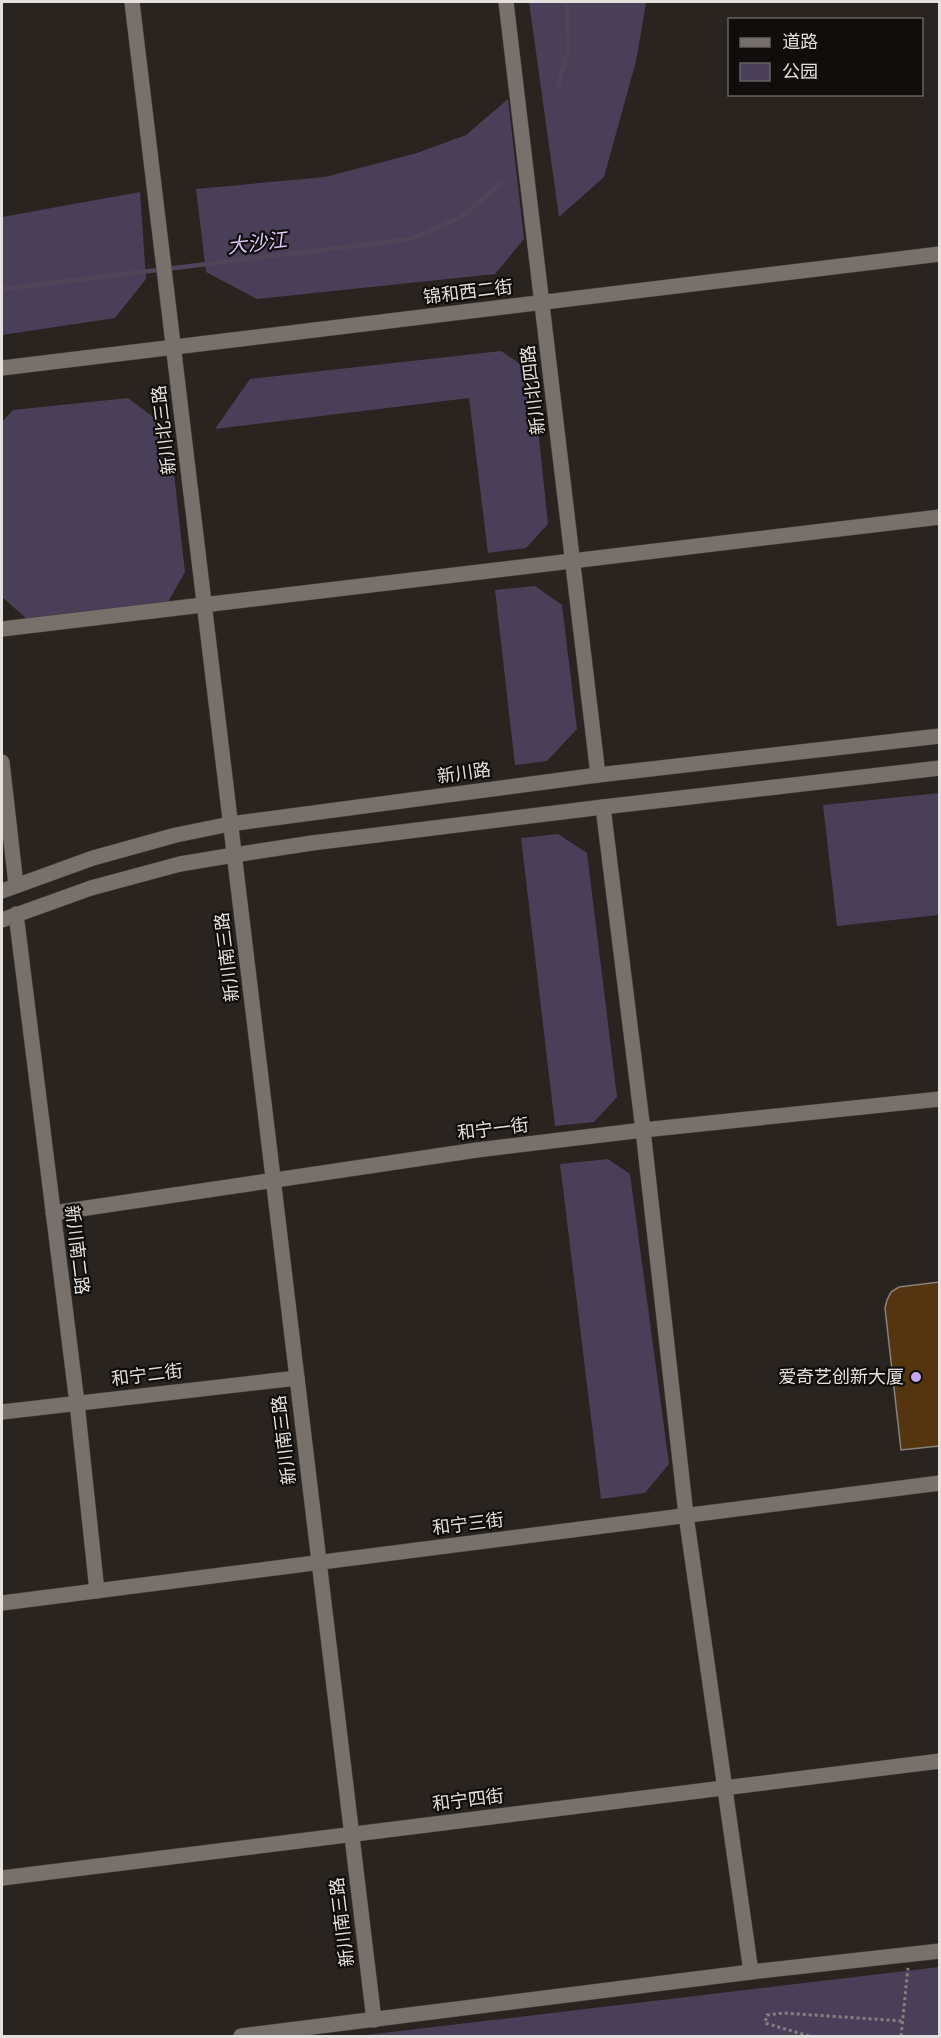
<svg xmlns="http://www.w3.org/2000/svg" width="941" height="2038" font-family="'Asap Condensed','Noto Sans SC',sans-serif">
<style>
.green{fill:#4a3f59}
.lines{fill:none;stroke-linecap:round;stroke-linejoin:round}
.stream{stroke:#504459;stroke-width:4.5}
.building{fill:#553510;stroke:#88827c;stroke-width:1.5}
.minor-casing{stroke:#44403c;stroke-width:16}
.path{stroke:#85817d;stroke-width:3;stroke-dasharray:3 3;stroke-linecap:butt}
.minor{stroke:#77706b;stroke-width:15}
.poi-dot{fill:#c7a6f0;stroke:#100e0c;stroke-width:2}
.labels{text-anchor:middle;stroke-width:4.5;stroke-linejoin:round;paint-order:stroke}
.street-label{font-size:18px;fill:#e4e0dd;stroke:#100e0c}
.poi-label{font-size:18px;fill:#e4e0dd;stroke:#100e0c;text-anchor:end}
.water-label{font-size:20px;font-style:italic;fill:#dec7fe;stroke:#100e0c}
</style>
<rect width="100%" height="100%" fill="#29241f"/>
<g class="green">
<polygon points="529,2 646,2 646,3 636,61 604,177 559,217"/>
<polygon points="508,99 524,239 495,274 257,299 206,272 196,189 325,177 417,153 466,135"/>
<polygon points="140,192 146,279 115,318 2,335 2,217"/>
<polygon points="501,351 532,372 548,524 526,548 488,553 469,398 215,429 250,379"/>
<polygon points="128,398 169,429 185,572 168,602 27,619 2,597 2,422 13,410"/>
<polygon points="535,586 562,605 577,729 547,761 515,765 495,590"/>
<polygon points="939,793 939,915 837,926 823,805"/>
<polygon points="558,834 587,853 617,1097 594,1122 555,1126 521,838"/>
<polygon points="608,1159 630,1174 669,1464 645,1493 601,1499 560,1164"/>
<polygon points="939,1967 939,2036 358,2036"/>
</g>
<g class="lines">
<g class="stream">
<polyline points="558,86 568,52 567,2"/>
<polyline points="2,289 411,239 463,216 500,184"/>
</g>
</g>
<polygon class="building" points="939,1282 939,1446 901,1450 885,1308 887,1300 891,1292 899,1287"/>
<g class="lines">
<g class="minor-casing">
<g id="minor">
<polyline points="132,2 374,2020"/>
<polyline points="506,2 598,775"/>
<polyline points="2,368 940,254"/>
<polyline points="2,629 940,517"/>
<polyline points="2,762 16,885"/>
<polyline points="603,807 643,1130 686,1515 751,1972"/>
<polyline points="2,891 93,858 176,835 230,824 598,775 940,736"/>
<polyline points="16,914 77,1403 97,1591"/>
<polyline points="2,920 91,888 180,864 234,855 312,843 603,807 940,768"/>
<polyline points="53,1213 477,1150 643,1130 940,1099"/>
<polyline points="2,1412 297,1378"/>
<polyline points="2,1603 940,1483"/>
<polyline points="2,1878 940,1761"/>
<polyline points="241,2036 751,1972 940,1951"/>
</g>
</g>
<g class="path">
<polyline points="809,2036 765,2023 767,2015 783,2013 903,2021"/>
<polyline points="901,2036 908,1968"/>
</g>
<use href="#minor" class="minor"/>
</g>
<circle class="poi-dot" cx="916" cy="1377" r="6"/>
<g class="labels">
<g class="street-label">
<text transform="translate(468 292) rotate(-7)" y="6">锦和西二街</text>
<text transform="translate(533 390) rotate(-97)" y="6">新川北四路</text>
<text transform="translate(164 430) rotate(-97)" y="6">新川北三路</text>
<text transform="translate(464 773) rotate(-8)" y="6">新川路</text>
<text transform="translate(227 957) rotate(-97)" y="6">新川南三路</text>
<text transform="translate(493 1129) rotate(-7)" y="6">和宁一街</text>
<text transform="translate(77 1250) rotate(83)" y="6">新川南二路</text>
<text transform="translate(147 1375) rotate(-7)" y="6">和宁二街</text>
<text transform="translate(284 1440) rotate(-97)" y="6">新川南三路</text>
<text transform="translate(468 1524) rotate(-7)" y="6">和宁三街</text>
<text transform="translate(468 1800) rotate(-7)" y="6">和宁四街</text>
<text transform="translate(342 1922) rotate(-97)" y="6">新川南三路</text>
</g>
<g class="poi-label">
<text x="904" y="1383">爱奇艺创新大厦</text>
</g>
<g class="water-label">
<text transform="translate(257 243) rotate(-7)" y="7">大沙江</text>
</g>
</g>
<rect width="941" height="2038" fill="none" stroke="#e4e0dd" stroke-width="6"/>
<rect x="728" y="18" width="195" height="78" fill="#100e0c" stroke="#656260" stroke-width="1.5"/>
<rect x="740" y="38" width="30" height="9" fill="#77706b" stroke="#656260" stroke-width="1.5"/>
<text x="782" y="48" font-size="18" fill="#e4e0dd">道路</text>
<rect x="740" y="63" width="30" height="18" fill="#4a3f59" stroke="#656260" stroke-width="1.5"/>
<text x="782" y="78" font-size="18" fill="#e4e0dd">公园</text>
</svg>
